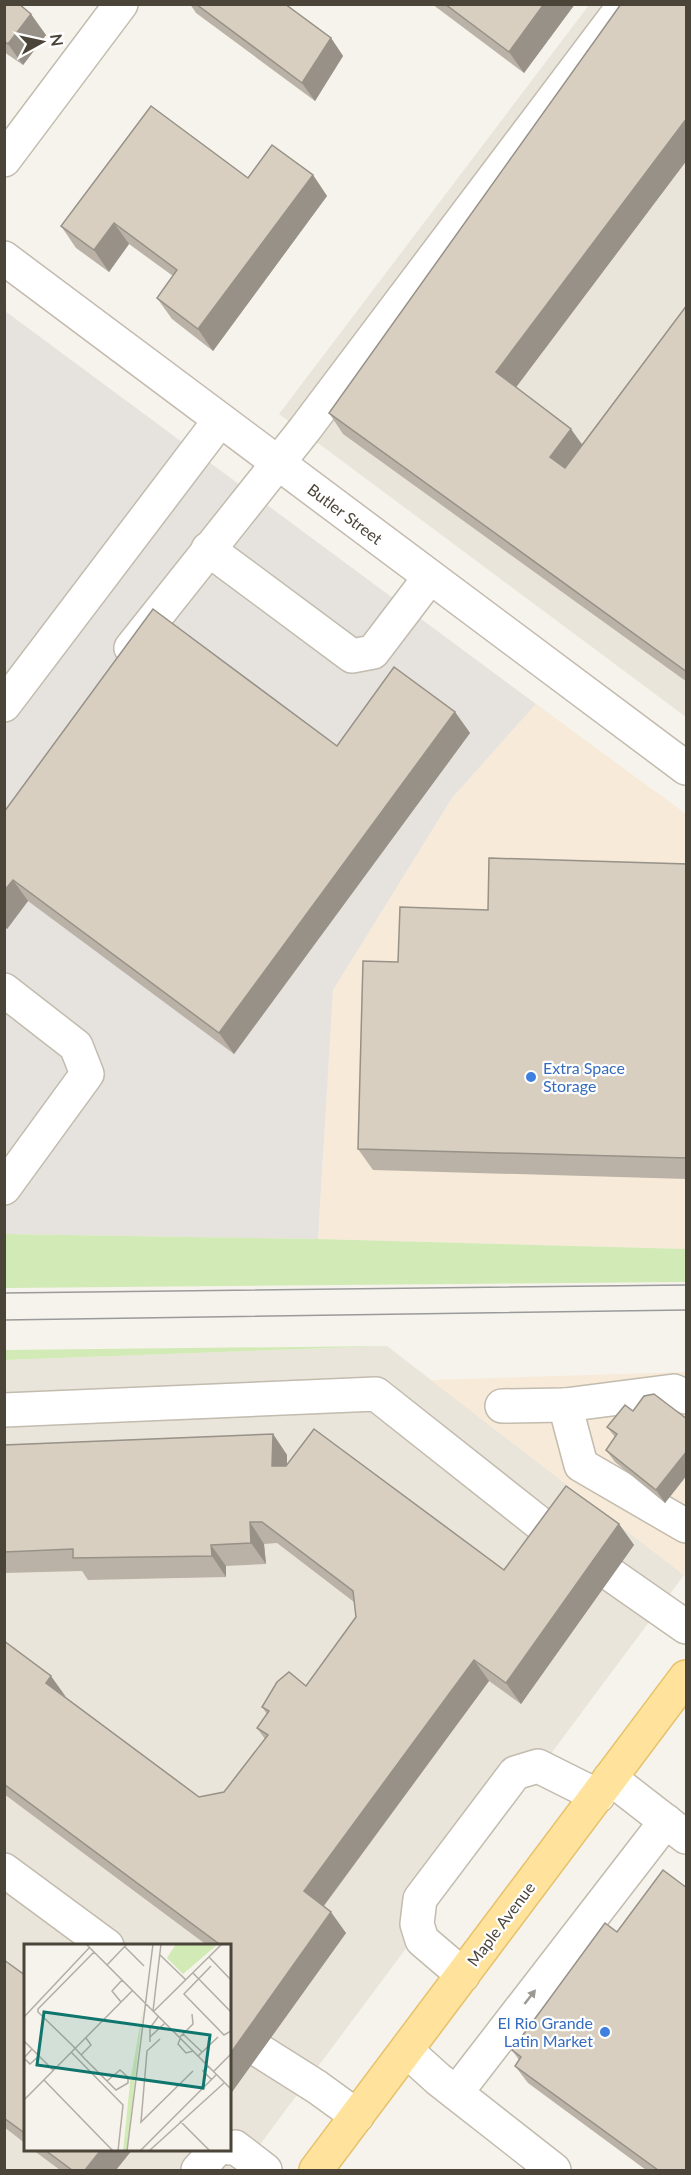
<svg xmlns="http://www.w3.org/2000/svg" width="691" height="2175" font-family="Lato,sans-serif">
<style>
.residential{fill:#eae5da;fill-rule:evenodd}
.commercial{fill:#f7ead8}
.industrial{fill:#e6e2dd}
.green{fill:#d2eab5}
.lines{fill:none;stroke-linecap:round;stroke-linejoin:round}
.minor-casing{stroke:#c2bbae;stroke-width:36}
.major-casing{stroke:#e6c16a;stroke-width:36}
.minor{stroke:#fff;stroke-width:33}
.major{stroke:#ffe39c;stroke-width:33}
.tram{stroke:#9a9a9a;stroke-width:1.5}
.wall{fill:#bab2a6}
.shaded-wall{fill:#979187}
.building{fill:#d8cfc1;stroke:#979187;stroke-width:1.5}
.oneway{fill:#9c9892}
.shop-dot{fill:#3f7fe0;stroke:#fff;stroke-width:2}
.labels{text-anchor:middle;stroke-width:4.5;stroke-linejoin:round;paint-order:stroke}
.street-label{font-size:16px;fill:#4b4439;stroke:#fff}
.shop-label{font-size:16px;fill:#366cbe;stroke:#fff;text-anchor:start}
.inset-road{fill:none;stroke:#b2ada4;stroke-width:1.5}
.view{fill:#0f766e;fill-opacity:0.15;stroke:#0f766e;stroke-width:3}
.inset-edge{fill:none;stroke:#4b4439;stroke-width:3}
</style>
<rect width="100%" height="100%" fill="#f6f3ec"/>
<g class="residential">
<polygon points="589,5 686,5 686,717 279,414"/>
<path d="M 387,1346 L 684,1575 L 241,2170 L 5,2170 L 4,1360 ZM 26,1946 L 230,1946 L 230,2150 L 26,2150 Z"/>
</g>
<g class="commercial">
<polygon points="536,704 686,814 686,1249 318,1239 333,990 452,798"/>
<polygon points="686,1372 686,1572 684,1575 431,1380"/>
</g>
<polygon class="industrial" points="5,311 536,704 452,798 333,990 318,1239 5,1234"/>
<g class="green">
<polygon points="5,1234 318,1239 686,1249 686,1282 5,1288"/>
<polygon points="387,1346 5,1360 4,1360 5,1350"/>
</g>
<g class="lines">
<g class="minor-casing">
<g id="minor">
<polyline points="4,160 121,4"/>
<polyline points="4,258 686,768"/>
<polyline points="208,549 352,656 373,652 430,577"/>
<polyline points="131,648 305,429 625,4"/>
<polyline points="4,705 220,420"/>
<polyline points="4,990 76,1046 87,1074 4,1188"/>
<polyline points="565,1405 581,1465 686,1526"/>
<polyline points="502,1406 565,1405 674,1391 686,1397"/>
<polyline points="4,1410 376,1394 558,1538"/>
<polyline points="613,1576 686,1627"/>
<polyline points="610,1778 686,1837"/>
<polyline points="4,1870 107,1946"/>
<polyline points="463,1975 422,1940 417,1924 420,1899 515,1773 538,1766 598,1796"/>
<polyline points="260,2051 317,2087 357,2116"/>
<polyline points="407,2051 438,2079 554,2170"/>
<polyline points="456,2093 666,1821"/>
<polyline points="230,2148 235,2147 265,2170"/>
<polyline points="198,2170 216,2150"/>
</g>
</g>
<g class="major-casing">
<polyline id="major" points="316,2170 686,1677"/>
</g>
<use href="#minor" class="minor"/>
<use href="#major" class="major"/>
<g class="tram">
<polyline points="4,1293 686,1285"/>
<polyline points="4,1320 686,1310"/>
</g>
</g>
<g class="wall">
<polygon points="4,4 46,35 23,65 4,52"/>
<polygon points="190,4 285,4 331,38 343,56 315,101 196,13"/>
<polygon points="432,4 575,4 524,73"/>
<polygon points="687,4 687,160 516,387 582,444 687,305 687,682 343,434 329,413"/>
<polygon points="313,175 327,196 213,351 172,319 157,298 173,276 129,244 109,272 76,248 61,226"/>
<polygon points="455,712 470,733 234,1054 28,901 7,929 4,927 4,812 337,746"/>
<polygon points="687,864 687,1179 373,1170 358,1149 398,962 488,910"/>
<polygon points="633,1411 687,1419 687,1475 665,1503 615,1462 606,1450 615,1437 607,1427"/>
<polygon points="273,1434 287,1455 287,1464 504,1570 619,1524 634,1545 521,1704 489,1681 324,1906 346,1933 232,2092 230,2090 230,1946 208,1946 4,1794 4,1641 65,1697 199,1797 224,1792 265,1739 257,1728 267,1714 262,1707 306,1686 356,1617 354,1602 277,1543 264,1544 266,1564 226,1566 226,1577 88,1580 82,1571 4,1573 4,1445"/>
<polygon points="4,1960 26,1976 26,2144 4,2127"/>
<polygon points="512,2050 687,2170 646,2170 528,2083 515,2066 519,2060"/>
<polygon points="33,2150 132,2150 116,2170 60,2170"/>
</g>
<g class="shaded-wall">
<polygon points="544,4 575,4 524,73 509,52"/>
<polygon points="31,14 46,35 23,65 8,44"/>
<polygon points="331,38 343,56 315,101 302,83"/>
<polygon points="687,118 687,160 511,394 496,372"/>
<polygon points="313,175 327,196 213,351 198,329"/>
<polygon points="114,223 129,244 109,272 94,250"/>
<polygon points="571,429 586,450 565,478 550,457"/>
<polygon points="455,712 470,733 234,1054 219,1033"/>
<polygon points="13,880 28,901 7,929 4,925 4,891"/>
<polygon points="273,1434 287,1455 287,1488 272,1466"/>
<polygon points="687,1451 687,1475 665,1503 656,1490"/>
<polygon points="250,1522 264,1544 266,1564 251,1543"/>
<polygon points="619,1524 634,1545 521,1704 506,1683"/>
<polygon points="211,1545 226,1566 226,1577 212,1556"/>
<polygon points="474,1660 489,1681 319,1912 304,1891"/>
<polygon points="51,1676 66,1697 46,1683"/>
<polygon points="331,1912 346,1933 232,2092 230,2088 230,2054"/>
<polygon points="101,2150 132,2150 116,2170 85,2170"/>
</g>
<g class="building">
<polygon points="4,4 19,4 31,14 8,44 4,41"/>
<polygon points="196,4 285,4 331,38 302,83"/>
<polygon points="445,4 544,4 509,52"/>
<polygon points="621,4 687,4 687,118 496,372 571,429 550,457 565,468 687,305 687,672 329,413"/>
<polygon points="151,106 248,178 272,145 313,175 198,329 157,298 177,270 114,223 94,250 61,226"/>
<polygon points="153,609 337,746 394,667 455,712 219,1033 13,880 4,891 4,812"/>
<polygon points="489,858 687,864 687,1158 358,1149 363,961 398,962 400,907 488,910"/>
<polygon points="654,1394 687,1419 687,1451 656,1490 606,1450 617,1434 607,1427 625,1405 633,1411 644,1396"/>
<polygon points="314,1429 504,1570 566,1486 619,1524 506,1683 474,1660 304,1891 331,1912 230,2054 230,1946 222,1946 4,1784 4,1641 51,1676 46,1683 199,1797 224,1792 268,1735 257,1728 269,1711 262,1707 277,1682 289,1672 306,1686 356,1617 353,1591 262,1522 250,1522 251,1543 211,1545 212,1556 73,1558 73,1549 4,1552 4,1445 273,1434 272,1466 286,1466"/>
<polygon points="663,1870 687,1888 687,2170 658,2170 515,2066 521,2057 512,2050 605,1923 617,1932"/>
<polygon points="4,1960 26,1976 26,2134 4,2118"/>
<polygon points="45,2150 101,2150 85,2170 72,2170"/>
</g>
<defs><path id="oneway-solid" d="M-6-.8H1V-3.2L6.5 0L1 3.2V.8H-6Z" transform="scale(1.5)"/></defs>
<use class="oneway" href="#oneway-solid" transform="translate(530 1997) rotate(-52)"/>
<g class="shop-dot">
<circle cx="531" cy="1077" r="6"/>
<circle cx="605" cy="2032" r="6"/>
</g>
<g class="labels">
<g class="street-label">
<text transform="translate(345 514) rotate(37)" y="6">Butler Street</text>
<text transform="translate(501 1924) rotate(-53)" y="6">Maple Avenue</text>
</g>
<g class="shop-label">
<text x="543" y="1074">Extra Space<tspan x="543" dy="18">Storage</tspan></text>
<text x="593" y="2029" text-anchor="end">El Rio Grande<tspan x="593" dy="18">Latin Market</tspan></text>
</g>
</g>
<g transform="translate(24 1944)">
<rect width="207" height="207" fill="#f6f3ec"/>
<path d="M 152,0 L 194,0 L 159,30 L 143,14 ZM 119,64 L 103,207 L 99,207 L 106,139 Z" fill="#d2eab5"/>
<path class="inset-road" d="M 62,0 L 207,145M 101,3 L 120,22M 70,8 L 14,65 L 14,68 L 49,102 L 61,115 L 92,146 L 104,139 L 104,133 L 96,126 L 83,137M 136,11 L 162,36M 185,13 L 207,36M 83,21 L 103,0M 187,22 L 160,50 L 200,91 L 207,87M 169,29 L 207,68M 97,58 L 88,47 L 98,36M 129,67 L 137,0M 130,67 L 198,0M 0,73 L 65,4M 159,90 L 178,108M 126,93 L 141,79M 156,93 L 169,80 L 168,70M 136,95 L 123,107 L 117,178 L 169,127M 156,95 L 154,100 L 162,109 L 169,107M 0,97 L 29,126M 126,98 L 126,84 L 134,73M 8,105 L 0,114 L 6,120 L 15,112M 47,108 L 99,161 L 94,207M 57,111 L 67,101 L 62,94M 174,112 L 194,93M 184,122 L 179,127 L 188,136M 190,127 L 207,110M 20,136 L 89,207M 0,156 L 108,47M 156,177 L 186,207M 103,207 L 129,0M 116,207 L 192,131M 125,207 L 200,139"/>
<path class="view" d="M 20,68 L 186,91 L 179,144 L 13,121 Z"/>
<rect width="207" height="207" class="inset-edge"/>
</g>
<rect width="691" height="2175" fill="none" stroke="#4b4439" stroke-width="12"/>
<g transform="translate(42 42) rotate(82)" stroke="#ffffff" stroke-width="4.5" paint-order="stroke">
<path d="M0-4.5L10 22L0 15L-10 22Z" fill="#4b4439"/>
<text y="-9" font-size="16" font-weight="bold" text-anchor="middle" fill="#4b4439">N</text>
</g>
</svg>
